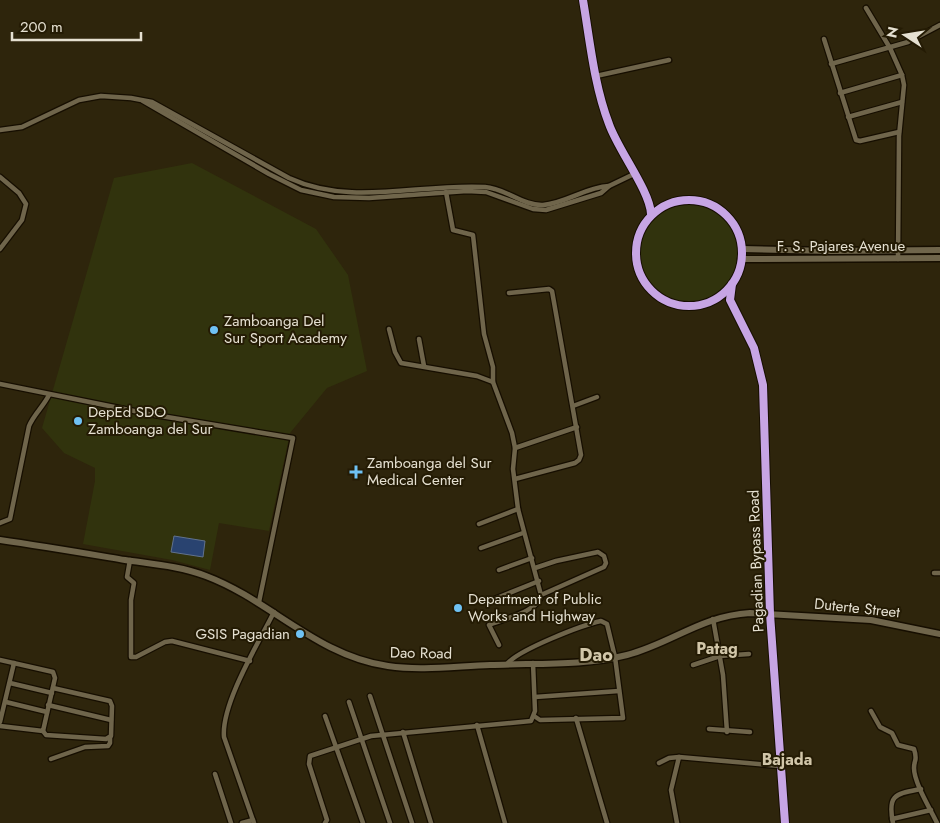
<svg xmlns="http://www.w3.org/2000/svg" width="940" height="823" font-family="Jost,sans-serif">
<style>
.green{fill:#31330d}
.water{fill:#294370;stroke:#61728d}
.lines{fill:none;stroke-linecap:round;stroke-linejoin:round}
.street-casing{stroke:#160e00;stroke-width:7}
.secondary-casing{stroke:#160e00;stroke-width:9}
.highway-casing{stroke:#160e00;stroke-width:10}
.street{stroke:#6f654b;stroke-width:4.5}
.secondary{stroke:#6f654b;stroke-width:6}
.highway{stroke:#c7a5e4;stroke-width:8}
.poi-dot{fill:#6fc2f4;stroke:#241b04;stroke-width:2}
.labels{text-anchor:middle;stroke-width:4;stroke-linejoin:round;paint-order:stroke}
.street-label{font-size:15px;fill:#e5e0d1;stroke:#241b04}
.poi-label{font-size:15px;fill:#e5e0d1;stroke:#241b04;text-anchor:start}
.neighbourhood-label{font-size:16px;font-weight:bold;fill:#d1c6a9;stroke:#241b04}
.quarter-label{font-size:18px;font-weight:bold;fill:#d1c6a9;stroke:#241b04}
</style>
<rect width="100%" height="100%" fill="#2e250c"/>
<g class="green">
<polygon points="192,163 316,229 348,275 367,371 327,388 290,433 269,531 219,523 210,570 172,560 83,544 95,481 95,468 64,453 42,428 114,178"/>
<circle cx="689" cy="254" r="49"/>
</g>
<polygon class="water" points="174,536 205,541 203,557 171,552"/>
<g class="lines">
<g class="street-casing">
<g id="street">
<polyline points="866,8 890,48 902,75 904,85 899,136 898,259"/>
<polyline points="824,39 856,140 860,141 899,132"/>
<polyline points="831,64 908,42 940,25"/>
<polyline points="596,76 669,60"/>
<polyline points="840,93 902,75"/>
<polyline points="143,101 269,174 301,190 334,197 369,198 467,191 486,192 533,209 546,210 601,193 609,186 634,174"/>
<polyline points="848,117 902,102"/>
<path d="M 0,130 L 22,127 L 79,100 L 101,96 L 131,98 L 152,102 L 289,178 C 352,207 419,183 485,187 C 505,188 523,206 543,205 C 566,203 586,187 609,186"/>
<polyline points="0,177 19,193 26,204 22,220 0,249"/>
<path d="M 446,192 L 453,230 L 473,235 L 484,334 L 493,367 L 493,382 L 512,433 L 515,448 L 513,469 L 518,509 L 541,595 C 540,611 503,619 489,625 L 499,645"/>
<polyline points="509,293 549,289 552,291 581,455 579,460 575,463 515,479"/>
<polyline points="389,329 395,352 401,363 477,376 493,382"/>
<polyline points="419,339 424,366"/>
<polyline points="0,384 149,414 293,438 259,602"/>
<polyline points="573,406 597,397"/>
<polyline points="515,448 577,427"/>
<path d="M 0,523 L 10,519 L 29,426 C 34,414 43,407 49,395"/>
<polyline points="479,524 518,509"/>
<polyline points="481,548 523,533"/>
<polyline points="130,560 127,577 134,583 131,600 131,657 136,657 165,642 172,641 250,661"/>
<polyline points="535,568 556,561 598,552 604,556 606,563 604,567 541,595"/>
<polyline points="499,570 532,558"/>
<polyline points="934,573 940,573"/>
<polyline points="492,600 539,581"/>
<polyline points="713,619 723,675 727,732"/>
<polyline points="0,660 53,672 55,678 43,731 0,726"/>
<path d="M 507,664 C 518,650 582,625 601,621 L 607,624 L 615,657 L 623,718 L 540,720 L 534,716"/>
<polyline points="693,665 720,656 749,654"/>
<polyline points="10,683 52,693"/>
<polyline points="370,696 412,823"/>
<polyline points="535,697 619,691"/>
<polyline points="6,702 47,712"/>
<polyline points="349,702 390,823"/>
<polyline points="48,705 111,720"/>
<path d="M 871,711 L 880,727 L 892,733 L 898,745 L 914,749 C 918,761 914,759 914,768 C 914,783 931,810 937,823"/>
<polyline points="325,716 363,823"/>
<polyline points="576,718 607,823"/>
<polyline points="0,722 14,663"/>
<polyline points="477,725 505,823"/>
<polyline points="709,729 750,732"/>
<polyline points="43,731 46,735 106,739 111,736 112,706 110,701 53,688"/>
<polyline points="403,732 431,823"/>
<polyline points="51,759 85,747 108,746 110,743 110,737"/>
<polyline points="659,763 669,758 679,757 780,766"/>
<polyline points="215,774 231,823"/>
<polyline points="892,819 931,810"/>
<polyline points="242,823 253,820"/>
<path d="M 254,823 L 224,737 C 221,704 259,642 274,612"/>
<polyline points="325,823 327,820 309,764 310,756 371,736 531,721 535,711 533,663"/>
<polyline points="677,823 671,790 679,757"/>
<path d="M 893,823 C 887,794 896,794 921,789"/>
</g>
</g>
<g class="secondary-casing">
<g id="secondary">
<polyline points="742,249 831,251 940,250"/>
<polyline points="741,259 940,258"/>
<path d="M 0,540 C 42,546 83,553 125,560 C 152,564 180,566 206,576 C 270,600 317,656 388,666 C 421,671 457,666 490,665 C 535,663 584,666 627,655 C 672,643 701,616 750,613 L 871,620 L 940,634"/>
</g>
</g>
<g class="highway-casing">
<g id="highway">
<path d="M 583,0 C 590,41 594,85 609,124 C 618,150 650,191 651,214"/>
<circle cx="689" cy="253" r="53"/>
<polyline points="732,284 730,300 754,348 763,385 770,614 785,823"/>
</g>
</g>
<use href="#street" class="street"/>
<use href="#secondary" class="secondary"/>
<use href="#highway" class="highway"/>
</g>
<g class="poi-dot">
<circle cx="214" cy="330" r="5"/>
<circle cx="78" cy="421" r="5"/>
<path d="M353.5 464.5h5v5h5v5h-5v5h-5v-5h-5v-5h5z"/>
<circle cx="458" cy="608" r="5"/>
<circle cx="300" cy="634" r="5"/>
</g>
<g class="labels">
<g class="street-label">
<text x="841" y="251">F. S. Pajares Avenue</text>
<text transform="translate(756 561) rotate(-92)" y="5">Pagadian Bypass Road</text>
<text transform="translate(857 608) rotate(6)" y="5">Duterte Street</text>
<text transform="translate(421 653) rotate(1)" y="5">Dao Road</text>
</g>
<g class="poi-label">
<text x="224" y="326">Zamboanga Del<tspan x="224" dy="17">Sur Sport Academy</tspan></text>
<text x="88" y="417">DepEd SDO<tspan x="88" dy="17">Zamboanga del Sur</tspan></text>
<text x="367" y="468">Zamboanga del Sur<tspan x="367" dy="17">Medical Center</tspan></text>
<text x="468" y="604">Department of Public<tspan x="468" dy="17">Works and Highway</tspan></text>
<text x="290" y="639" text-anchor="end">GSIS Pagadian</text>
</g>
<g class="neighbourhood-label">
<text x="717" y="654">Patag</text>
<text x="787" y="765">Bajada</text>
</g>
<g class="quarter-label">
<text x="596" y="661">Dao</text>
</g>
</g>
<g transform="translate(905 35) rotate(282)" stroke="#241b04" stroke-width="4" paint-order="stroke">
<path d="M0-4L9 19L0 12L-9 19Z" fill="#e5e0d1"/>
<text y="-8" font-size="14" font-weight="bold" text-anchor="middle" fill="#e5e0d1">N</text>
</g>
<path d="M12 32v8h129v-8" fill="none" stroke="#e5e0d1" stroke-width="2.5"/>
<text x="20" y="32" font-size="15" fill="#e5e0d1" stroke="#241b04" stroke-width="4" paint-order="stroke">200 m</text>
</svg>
